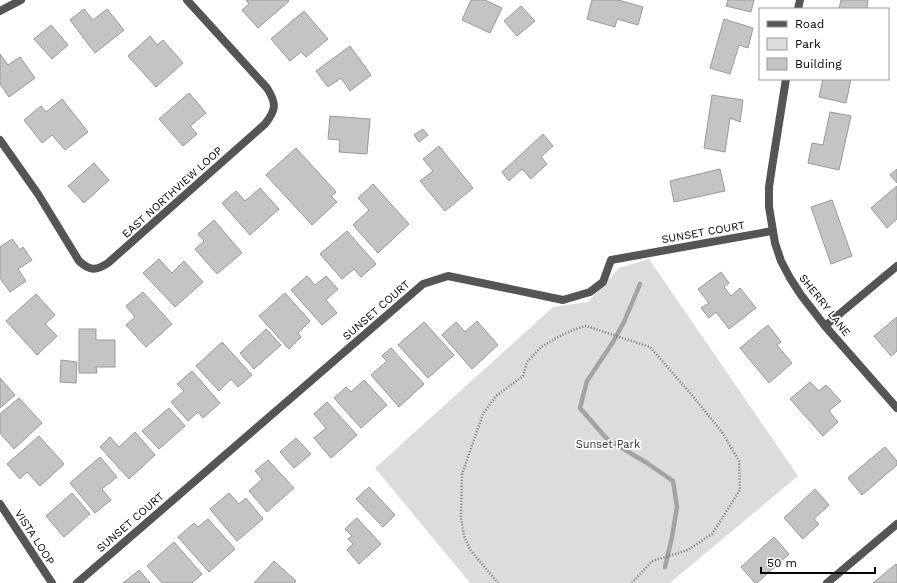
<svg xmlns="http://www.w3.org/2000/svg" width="897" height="583" font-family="'Work Sans',sans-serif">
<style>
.green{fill:#dcdcdc}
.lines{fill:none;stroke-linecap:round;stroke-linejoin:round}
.stream{stroke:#a3a3a3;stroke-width:4.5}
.building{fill:#c4c4c4;stroke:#999}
.path{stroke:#777;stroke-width:2.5;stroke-dasharray:1 2;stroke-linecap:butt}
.minor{stroke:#555;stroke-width:8}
.labels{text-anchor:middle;stroke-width:3.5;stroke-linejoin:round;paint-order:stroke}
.street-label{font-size:11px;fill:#000;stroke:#fff}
.park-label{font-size:11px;fill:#333;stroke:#fff}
</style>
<rect width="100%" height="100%" fill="#fff"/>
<polygon class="green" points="649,259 798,476 670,583 470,583 375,468 553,307 588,302 619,268"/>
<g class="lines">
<polyline class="stream" points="640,284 624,322 613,342 587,381 580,408 607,439 647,463 673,481 677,507 672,537 665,567"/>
</g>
<g class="building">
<polygon points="246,0 288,0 289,1 258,28 242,10 249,4"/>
<polygon points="471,0 485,0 502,8 490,33 462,20"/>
<polygon points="592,0 618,0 643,7 638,25 617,19 615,27 587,19"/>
<polygon points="728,0 754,0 751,12 726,6"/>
<polygon points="841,0 868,0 867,9 839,9"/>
<polygon points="521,6 535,21 517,36 504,21"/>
<polygon points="84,9 93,20 107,9 124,30 95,53 70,20"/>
<polygon points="304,11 328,39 306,57 301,52 290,61 271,39"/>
<polygon points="724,19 753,28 748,48 739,45 730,74 710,68"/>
<polygon points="51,25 68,45 52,59 34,39"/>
<polygon points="150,36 157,45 163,40 183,63 156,87 128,56"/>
<polygon points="350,46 371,75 350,91 341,78 328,87 316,71"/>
<polygon points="0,54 8,65 20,57 35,78 9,97 0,84"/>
<polygon points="823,79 851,79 846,103 819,97"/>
<polygon points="189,93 206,113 190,126 197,134 183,146 159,119"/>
<polygon points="712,95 743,100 740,122 730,118 725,152 704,148"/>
<polygon points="62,99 88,132 65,150 52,135 42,143 24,120 41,106 46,112"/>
<polygon points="830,112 851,116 839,170 808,163 812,143 823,145"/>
<polygon points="330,116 370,119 367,154 339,152 340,140 328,139"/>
<polygon points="423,129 428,135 419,142 414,135"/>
<polygon points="543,134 553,146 541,157 547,164 531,179 522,169 509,181 502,172"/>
<polygon points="439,146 473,188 445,211 420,181 433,171 423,159"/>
<polygon points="296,148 336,192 331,196 337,202 312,225 266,175"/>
<polygon points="94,163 109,180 84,203 68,186"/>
<polygon points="720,169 725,191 674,202 670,181"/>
<polygon points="897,169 897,183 890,175"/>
<polygon points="373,184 409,224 378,253 353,225 369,210 358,198"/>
<polygon points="897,186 897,219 887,228 871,208"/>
<polygon points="260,188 279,209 250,235 222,203 236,191 245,201"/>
<polygon points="832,200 852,256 831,264 811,207"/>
<polygon points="214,220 242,253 217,274 195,249 204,241 198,234"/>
<polygon points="347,231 376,264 361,277 354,269 342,279 320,254"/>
<polygon points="12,239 20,250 23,247 32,260 18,269 26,281 10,292 0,278 0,247"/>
<polygon points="159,259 172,273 184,261 203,282 175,307 143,273"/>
<polygon points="721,272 729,283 724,287 731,296 740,288 756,308 729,329 716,312 709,318 701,308 709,303 698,289"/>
<polygon points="307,276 315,285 326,276 338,289 326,300 337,313 322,325 291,290"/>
<polygon points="143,292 172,324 146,347 126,325 135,317 126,306"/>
<polygon points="285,293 310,321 298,333 301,337 289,349 259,316"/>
<polygon points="36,294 55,315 45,324 57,336 37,355 6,321"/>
<polygon points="897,317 897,351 891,356 874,336"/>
<polygon points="477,321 498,345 472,369 442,335 456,322 465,332"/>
<polygon points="424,322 454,355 428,378 398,345"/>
<polygon points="768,325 781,342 777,345 792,363 769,383 740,348"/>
<polygon points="79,329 96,329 96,340 115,340 115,367 96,367 97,373 79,373"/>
<polygon points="266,329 281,345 254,369 240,353"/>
<polygon points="222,342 252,375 238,387 231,379 219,391 196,366"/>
<polygon points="391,348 424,384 399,407 371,375 387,361 382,356"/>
<polygon points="61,360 77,362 76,383 60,382"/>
<polygon points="192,371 220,403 203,418 198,412 188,421 171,402 184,391 177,384"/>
<polygon points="0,378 15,395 0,408"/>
<polygon points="364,380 387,405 361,428 334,398 346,387 351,392"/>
<polygon points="810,382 819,391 826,385 841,401 829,411 838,422 823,436 790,399"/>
<polygon points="19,398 42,423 14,449 0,433 0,414"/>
<polygon points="327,402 357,435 331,458 314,438 326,428 314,414"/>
<polygon points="169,408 185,426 159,449 142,431"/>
<polygon points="135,432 155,455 129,479 100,447 110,437 119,447"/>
<polygon points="39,436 64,464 40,486 27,472 20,479 7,464"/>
<polygon points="296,438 311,454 294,468 280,452"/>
<polygon points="885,447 897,461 897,465 862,495 848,478"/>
<polygon points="100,457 117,477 102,489 111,500 95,513 70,483"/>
<polygon points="268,460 294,488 267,512 249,491 262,479 255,471"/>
<polygon points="369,487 395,515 383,527 356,499"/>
<polygon points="815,489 829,505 814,519 819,524 803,539 784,518"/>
<polygon points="72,493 90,514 64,537 46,516"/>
<polygon points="229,493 239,504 246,498 263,519 237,541 210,509"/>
<polygon points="357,518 381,544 359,564 347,550 353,544 348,539 352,536 345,529"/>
<polygon points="208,519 235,549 209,572 178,537 194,523 198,527"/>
<polygon points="774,537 789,554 757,583 755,583 741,567"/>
<polygon points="174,542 202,574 192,583 162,583 147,566"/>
<polygon points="274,561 296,581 294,583 254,583"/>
<polygon points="896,564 897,565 897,583 873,583"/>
<polygon points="139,570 150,583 123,583"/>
</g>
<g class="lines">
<polyline class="path" points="498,583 471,551 464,536 461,518 462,474 483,414 496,396 523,376 527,362 541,347 558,337 573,330 586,326 650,347 691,394 722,432 739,461 740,490 712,534 688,550 652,561 632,583"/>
<g class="minor">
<polyline points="798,9 800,0"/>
<polyline points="0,11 21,0"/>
<polyline points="786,79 772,167 769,187 769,207 775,243 781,261 790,278 801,295 825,326 897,408"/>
<path d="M 0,140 L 38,194 L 79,261 C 90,271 96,271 108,263 L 265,124 C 276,110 277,104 267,88 L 187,0"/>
<polyline points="825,326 897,266"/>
<polyline points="0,504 52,583"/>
<polyline points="77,583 423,284 448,276 563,300 590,292 603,282 611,260 772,231"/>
<polyline points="827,583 897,524"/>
</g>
</g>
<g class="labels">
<g class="street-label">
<text transform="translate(172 192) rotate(-42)" y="4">EAST NORTHVIEW LOOP</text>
<text transform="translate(703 232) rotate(-10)" y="4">SUNSET COURT</text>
<text transform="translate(825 305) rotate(52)" y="4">SHERRY LANE</text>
<text transform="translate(376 310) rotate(-41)" y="4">SUNSET COURT</text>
<text transform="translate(130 522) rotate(-41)" y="4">SUNSET COURT</text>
<text transform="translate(35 537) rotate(57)" y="4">VISTA LOOP</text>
</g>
<g class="park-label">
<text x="608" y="448">Sunset Park</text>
</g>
</g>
<rect x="759" y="8" width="130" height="72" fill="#ffffff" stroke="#999999"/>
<rect x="767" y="21" width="20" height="6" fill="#555555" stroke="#999999"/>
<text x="795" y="28" font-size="12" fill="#000000">Road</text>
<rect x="767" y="38" width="20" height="12" fill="#dcdcdc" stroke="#999999"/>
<text x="795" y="48" font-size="12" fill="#000000">Park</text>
<rect x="767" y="58" width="20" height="12" fill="#c4c4c4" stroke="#999999"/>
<text x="795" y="68" font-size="12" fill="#000000">Building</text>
<path d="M761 567v6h114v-6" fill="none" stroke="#000000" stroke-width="2"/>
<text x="767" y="567" font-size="12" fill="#000000" stroke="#ffffff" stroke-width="3" paint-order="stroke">50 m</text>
</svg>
